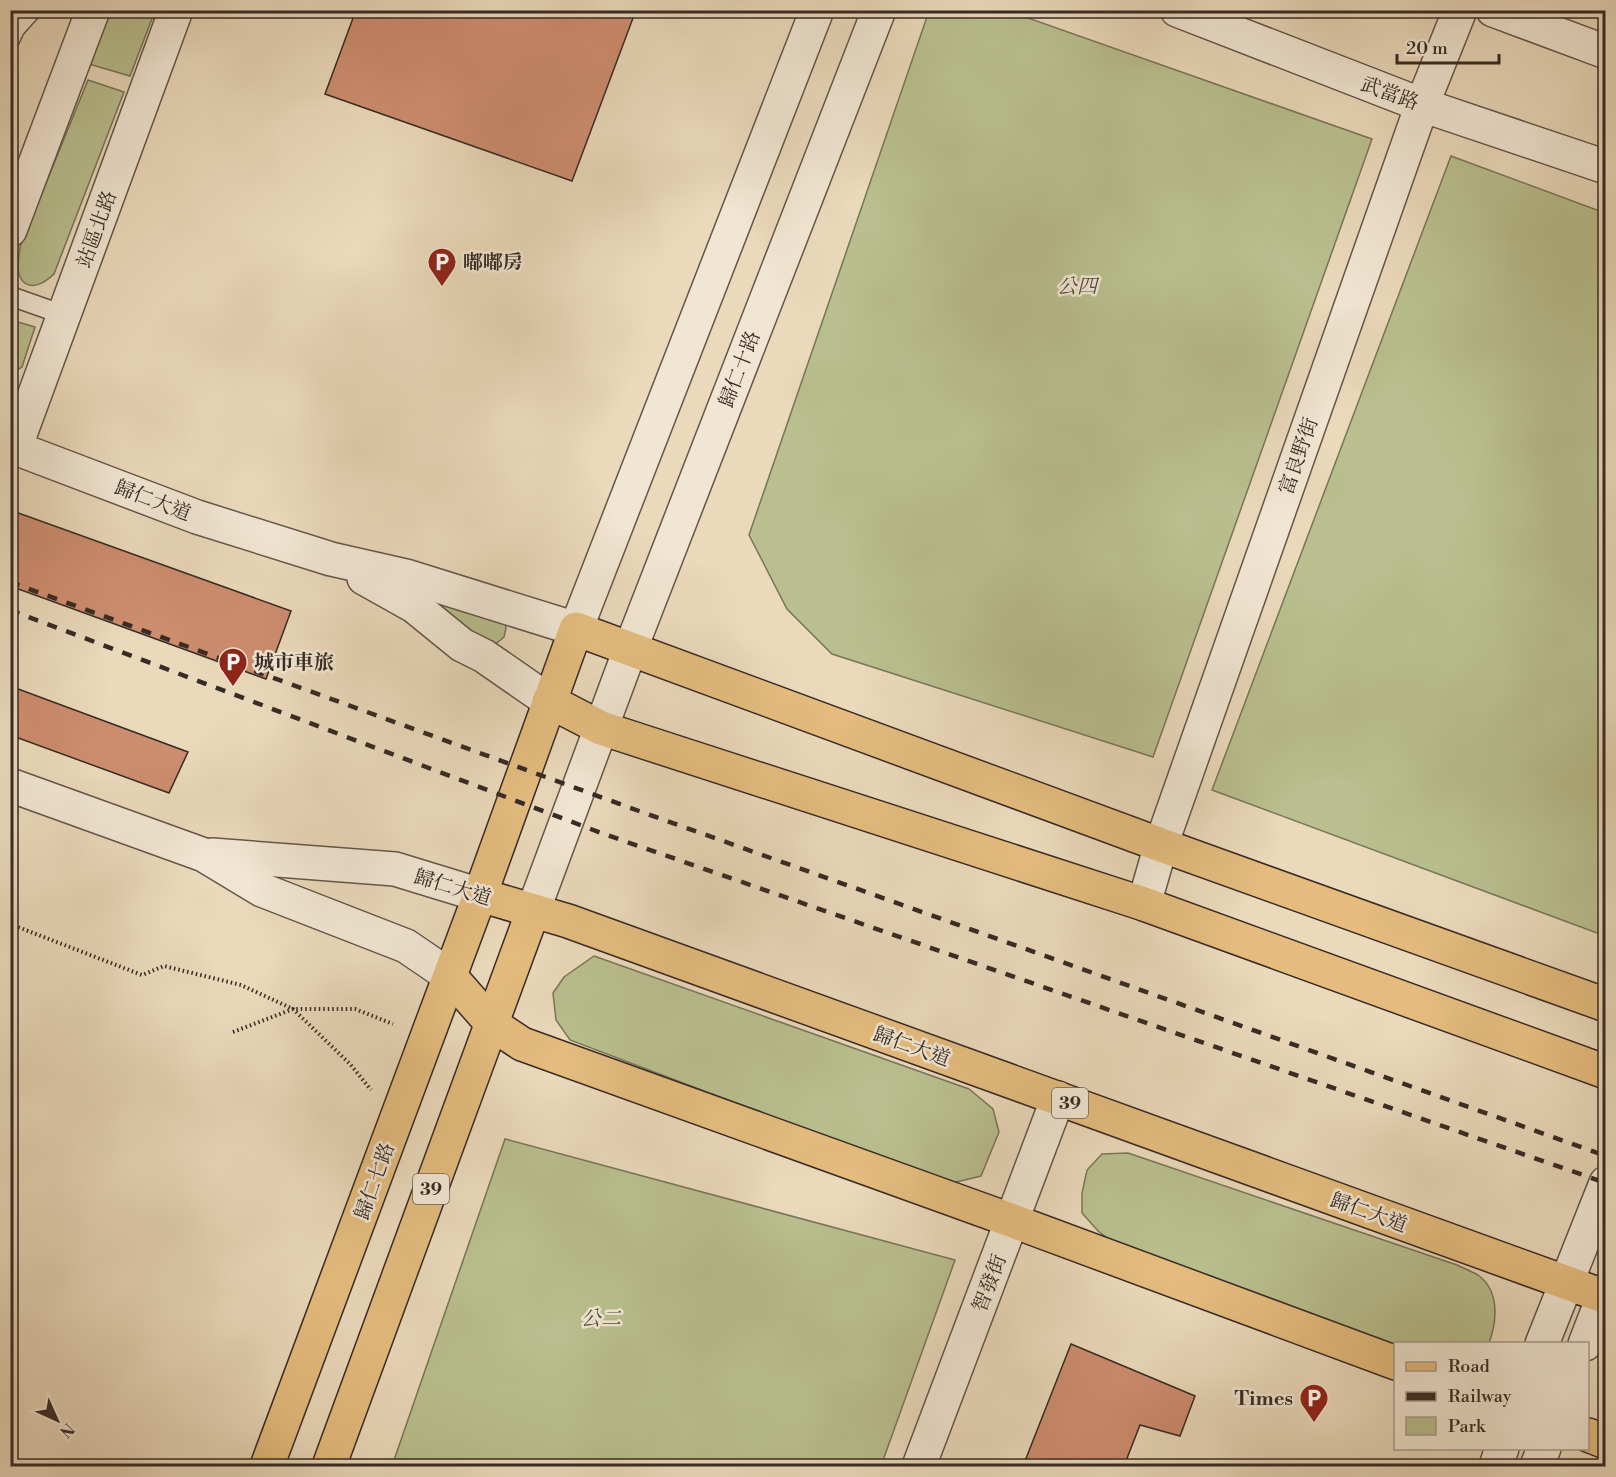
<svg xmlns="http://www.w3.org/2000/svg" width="1616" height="1477" font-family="'Libre Bodoni','Noto Serif TC',serif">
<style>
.green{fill:#b9bf8e;stroke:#78755a;stroke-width:1.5}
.building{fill:#cd8d6f;stroke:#372b25;stroke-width:1.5}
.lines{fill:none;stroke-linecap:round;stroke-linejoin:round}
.lane-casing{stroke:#64564a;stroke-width:21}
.street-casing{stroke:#64564a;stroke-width:36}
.primary-casing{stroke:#372b25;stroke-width:36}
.path{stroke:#372b25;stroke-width:4;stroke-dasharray:1.5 3;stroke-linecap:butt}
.lane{stroke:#f1e6d3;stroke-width:18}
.street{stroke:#f1e6d3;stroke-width:33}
.primary{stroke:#e5bc7e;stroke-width:33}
.rail{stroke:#372b25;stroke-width:4.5;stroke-dasharray:10 10;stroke-linecap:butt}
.labels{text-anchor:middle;stroke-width:5;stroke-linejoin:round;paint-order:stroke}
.shield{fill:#f1e6d3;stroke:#6f6359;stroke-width:1.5}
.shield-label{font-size:18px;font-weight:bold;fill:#372b25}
.street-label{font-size:20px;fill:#372b25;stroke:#f1e6d3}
.poi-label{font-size:20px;font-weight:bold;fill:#372b25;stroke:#f1e6d3;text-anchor:start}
.park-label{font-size:20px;font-style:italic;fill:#51493a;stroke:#f1e6d3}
</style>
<rect width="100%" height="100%" fill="#ead9bb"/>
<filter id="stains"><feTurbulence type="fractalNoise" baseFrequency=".00333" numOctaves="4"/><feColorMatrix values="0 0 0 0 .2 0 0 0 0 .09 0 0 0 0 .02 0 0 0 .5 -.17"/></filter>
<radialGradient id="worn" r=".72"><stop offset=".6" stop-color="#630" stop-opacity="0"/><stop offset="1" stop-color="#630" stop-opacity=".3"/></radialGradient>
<g class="green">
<polygon points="108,11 155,11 130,76 89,64"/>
<polygon points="929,11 1008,11 1372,139 1153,757 832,654 787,609 749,535"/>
<path d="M 88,80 L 124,92 L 54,274 C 45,283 28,293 20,277 C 16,268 19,256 20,247 Z"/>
<polygon points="1451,156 1605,213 1605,936 1212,790"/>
<polygon points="11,320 35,327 22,367 11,374"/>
<polygon points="409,585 504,620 506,628 504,637 493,646 483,643"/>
<polygon points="594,956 969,1089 993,1109 999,1132 981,1176 948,1184 570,1040 556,1020 553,993 564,977"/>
<polygon points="505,1139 955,1260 881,1466 392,1466"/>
<path d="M 1128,1153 L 1457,1265 C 1463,1268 1471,1271 1478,1275 C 1500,1291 1497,1321 1489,1343 L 1396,1344 L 1395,1346 L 1110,1240 L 1098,1231 L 1082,1213 L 1082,1193 L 1087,1170 L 1102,1154 Z"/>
</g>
<g class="building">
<polygon points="356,10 636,10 572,181 325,94"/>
<polygon points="10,510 291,611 266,679 10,586"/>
<polygon points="10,686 188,752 169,793 10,735"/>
<polygon points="1071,1344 1195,1396 1180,1436 1140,1425 1124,1466 1023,1466"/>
</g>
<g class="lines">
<g class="lane-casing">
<g id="lane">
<polyline points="10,40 15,29 32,10"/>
<polyline points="10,296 64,315"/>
</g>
</g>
<g class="street-casing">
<g id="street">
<polyline points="1177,10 1422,105 1606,167"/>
<polyline points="1493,10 1606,52"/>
<polyline points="10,230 93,10"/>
<polyline points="10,446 197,517 331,559 406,576 576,629 817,10"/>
<polyline points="15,448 176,10"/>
<polyline points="364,578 414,606 462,645 484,656 549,701"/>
<polyline points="10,785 204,855 262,890 406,946 450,976"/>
<polyline points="212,855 395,869 480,895"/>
<polyline points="1144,904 1161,845 1422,105 1460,10"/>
<polyline points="533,911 630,650 879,10"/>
<polyline points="1542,1344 1606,1183"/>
<polyline points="1585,1344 1606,1290"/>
<polyline points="919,1466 1058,1098"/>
<polyline points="1496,1466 1502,1448"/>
<polyline points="1537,1466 1544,1448"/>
</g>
</g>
<g class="primary-casing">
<g id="primary">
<polyline points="549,701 601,728 1144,904 1606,1072"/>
<polyline points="480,895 568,921 1606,1297"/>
<polyline points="450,976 492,1024 522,1044 1013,1221 1396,1363"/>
<polyline points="1588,1435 1606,1442"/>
<polyline points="267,1466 480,895 576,629 1161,845 1606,1005"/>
<polyline points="329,1466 533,911"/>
</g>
</g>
<g class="path">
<polyline points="10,924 142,975 164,966 241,985 293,1009 350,1064 371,1090"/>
<polyline points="233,1032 293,1009 355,1009 393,1024"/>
</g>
<use href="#lane" class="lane"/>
<use href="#street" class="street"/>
<use href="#primary" class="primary"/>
<g class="rail">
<polyline points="10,582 639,811 1606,1156"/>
<polyline points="10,610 604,834 1606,1183"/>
</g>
</g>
<defs>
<g id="parking-pin" transform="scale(1.5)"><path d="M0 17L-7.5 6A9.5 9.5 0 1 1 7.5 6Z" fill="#8f2418" stroke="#f1e6d3"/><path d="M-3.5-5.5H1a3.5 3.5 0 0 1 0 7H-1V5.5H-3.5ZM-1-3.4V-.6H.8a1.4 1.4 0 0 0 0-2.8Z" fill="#fff"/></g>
</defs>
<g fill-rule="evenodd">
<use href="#parking-pin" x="442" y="262"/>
<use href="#parking-pin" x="233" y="662"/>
<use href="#parking-pin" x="1314" y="1398"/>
</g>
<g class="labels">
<g class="shield">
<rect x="1052" y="1088" width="36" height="30" rx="4.5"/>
<rect x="413" y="1174" width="36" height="30" rx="4.5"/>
</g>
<g class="shield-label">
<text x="1070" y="1109">39</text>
<text x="431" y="1195">39</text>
</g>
<g class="street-label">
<text transform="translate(1390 93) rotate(20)" y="7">武當路</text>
<text transform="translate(96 229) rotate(-70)" y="7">站區北路</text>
<text transform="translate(739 369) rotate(-69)" y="7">歸仁十路</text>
<text transform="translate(1298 456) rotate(-71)" y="7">富良野街</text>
<text transform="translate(153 500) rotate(21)" y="7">歸仁大道</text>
<text transform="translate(453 887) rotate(17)" y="7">歸仁大道</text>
<text transform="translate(912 1046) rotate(20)" y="7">歸仁大道</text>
<text transform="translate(374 1181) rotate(-70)" y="7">歸仁七路</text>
<text transform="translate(1369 1212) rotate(20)" y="7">歸仁大道</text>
<text transform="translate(989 1283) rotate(-69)" y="7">智發街</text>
</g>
<g class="poi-label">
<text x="463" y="269">嘟嘟房</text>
<text x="254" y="669">城市車旅</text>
<text x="1293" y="1405" text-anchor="end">Times</text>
</g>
<g class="park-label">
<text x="1077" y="293">公四</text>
<text x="601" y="1325">公二</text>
</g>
</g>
<rect width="1616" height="1477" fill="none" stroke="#ead9bb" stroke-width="36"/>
<rect x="12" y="12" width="1592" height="1453" fill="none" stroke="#372b25" stroke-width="3"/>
<rect x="18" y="18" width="1580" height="1441" fill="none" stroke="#372b25" stroke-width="1.5"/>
<rect x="1394" y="1342" width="195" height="108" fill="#f1e6d3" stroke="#a79b8d" stroke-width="1.5"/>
<rect x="1406" y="1362" width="30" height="9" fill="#e5bc7e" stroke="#a79b8d" stroke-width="1.5"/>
<text x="1448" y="1372" font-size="18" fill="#372b25">Road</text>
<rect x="1406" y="1392" width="30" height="9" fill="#372b25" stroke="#a79b8d" stroke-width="1.5"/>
<text x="1448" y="1402" font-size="18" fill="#372b25">Railway</text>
<rect x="1406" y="1417" width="30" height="18" fill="#b9bf8e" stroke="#a79b8d" stroke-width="1.5"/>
<text x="1448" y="1432" font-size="18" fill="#372b25">Park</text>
<g transform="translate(57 1420) rotate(135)" stroke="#f1e6d3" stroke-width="4.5" paint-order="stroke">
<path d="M0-4.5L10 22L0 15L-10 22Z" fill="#372b25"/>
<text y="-9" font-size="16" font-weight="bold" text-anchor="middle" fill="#372b25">N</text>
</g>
<path d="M1397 54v9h102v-9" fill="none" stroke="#372b25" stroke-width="3"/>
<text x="1406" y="54" font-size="18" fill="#372b25" stroke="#f1e6d3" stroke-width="4.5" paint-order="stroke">20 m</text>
<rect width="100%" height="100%" filter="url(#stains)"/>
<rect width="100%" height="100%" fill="url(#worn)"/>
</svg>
